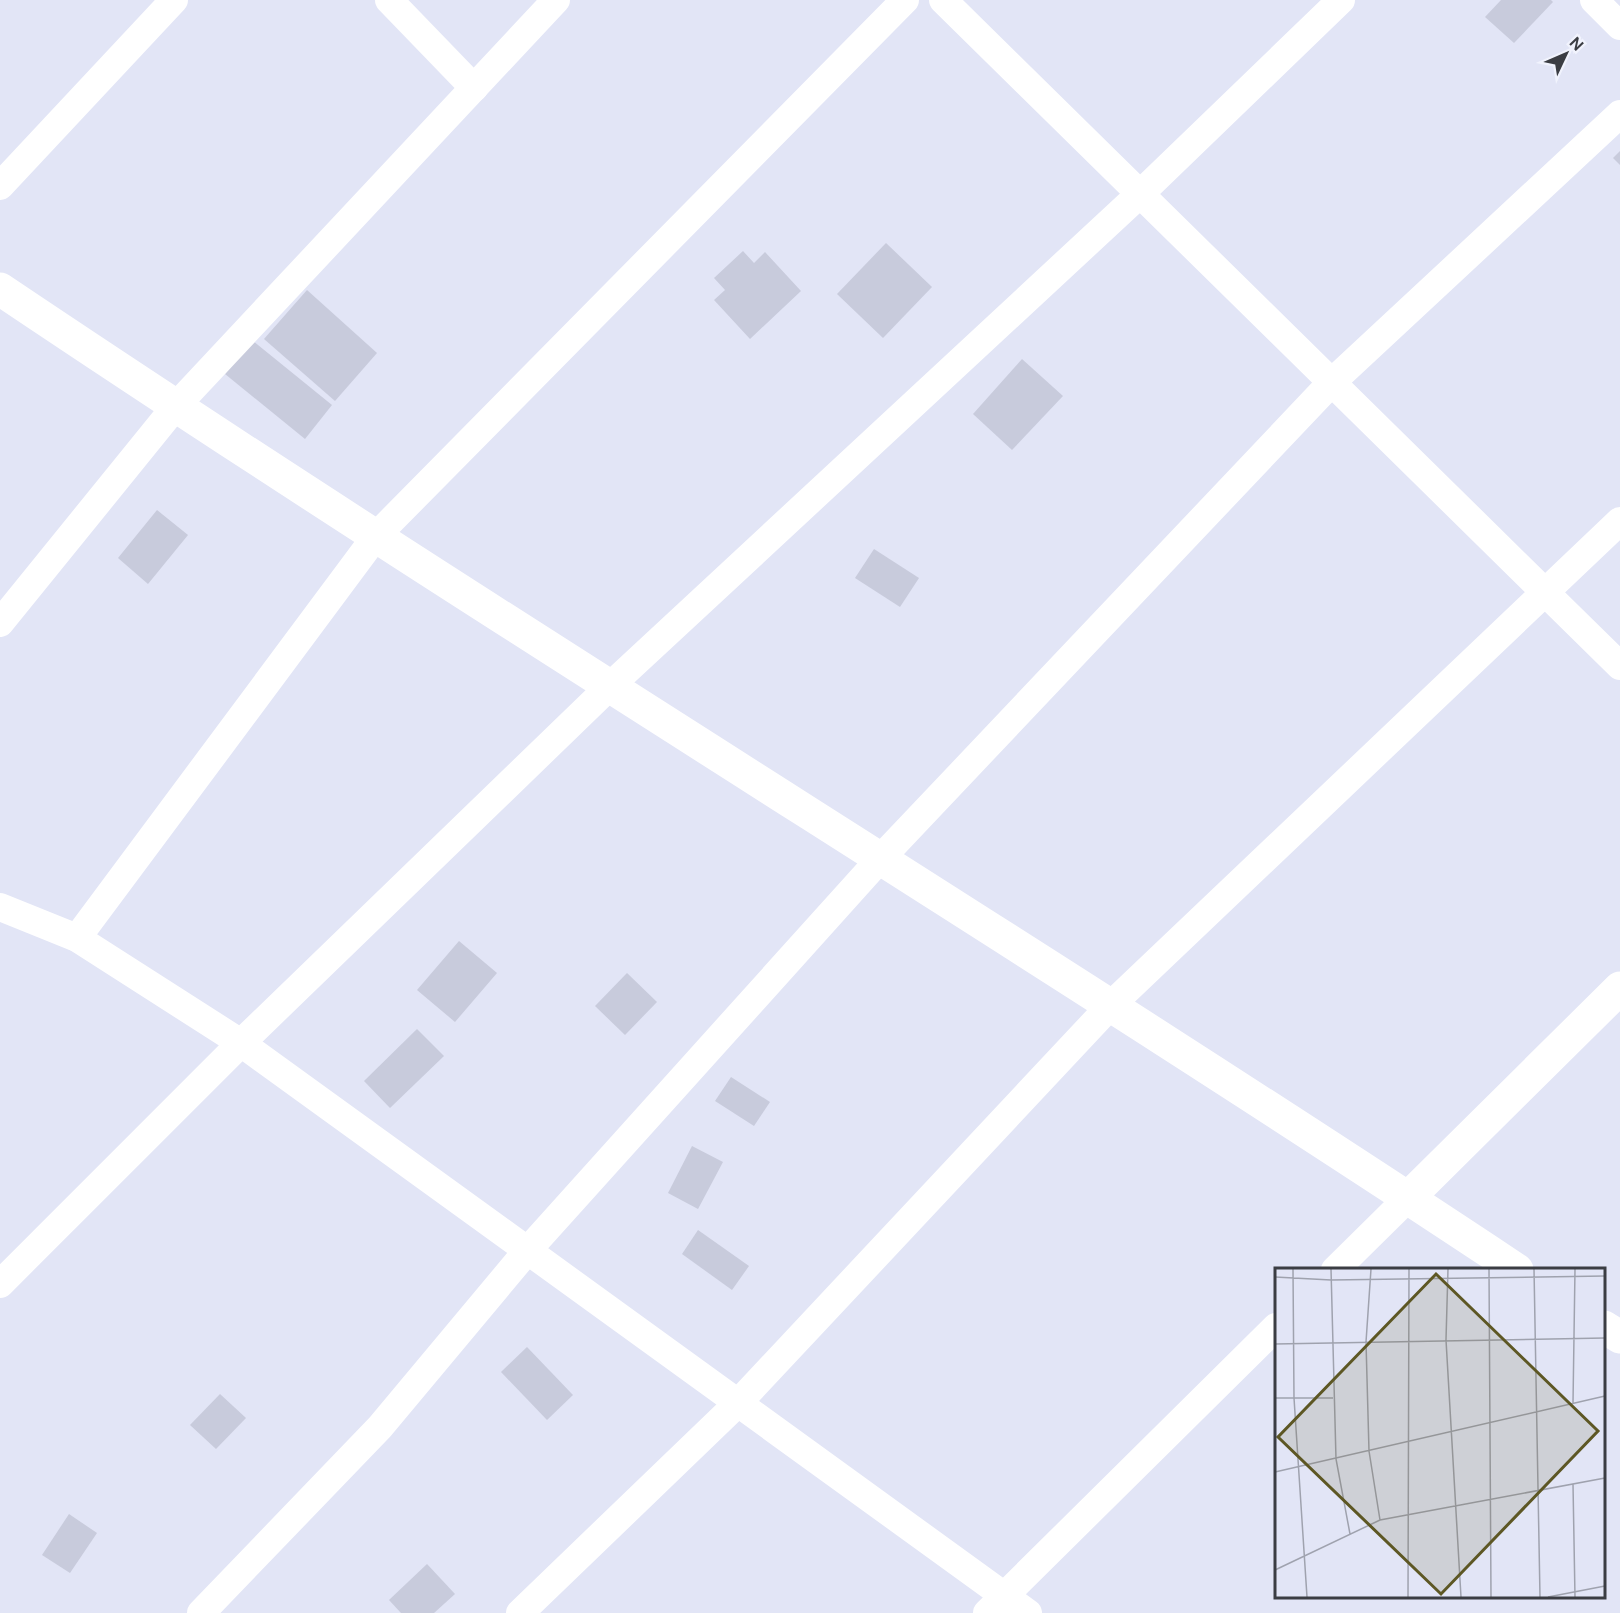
<svg xmlns="http://www.w3.org/2000/svg" width="1620" height="1613" font-family="'DM Sans',sans-serif">
<style>
.building{fill:#c8cbdc}
.lines{fill:none;stroke-linecap:round;stroke-linejoin:round}
.minor{stroke:#fff;stroke-width:28}
.tertiary{stroke:#fff;stroke-width:33}
.secondary{stroke:#fff;stroke-width:33}
.inset-road{fill:none;stroke:#9fa2ae;stroke-width:1.5}
.view{fill:#5d5724;fill-opacity:0.15;stroke:#5d5724;stroke-width:3}
.inset-edge{fill:none;stroke:#3b3d43;stroke-width:3}
</style>
<rect width="100%" height="100%" fill="#e2e5f6"/>
<g class="building">
<polygon points="1501,0 1551,0 1553,2 1514,43 1485,17"/>
<polygon points="1620,151 1620,165 1613,158"/>
<polygon points="886,243 932,287 883,338 837,294"/>
<polygon points="743,251 754,263 765,252 801,291 750,339 714,300 725,290 714,278"/>
<polygon points="307,290 377,353 335,401 264,339"/>
<polygon points="252,340 332,405 305,439 225,374"/>
<polygon points="1022,359 1063,396 1012,450 973,414"/>
<polygon points="157,510 188,535 148,584 118,558"/>
<polygon points="874,549 919,578 900,607 855,578"/>
<polygon points="459,941 497,973 455,1022 417,990"/>
<polygon points="627,973 657,1002 625,1035 595,1006"/>
<polygon points="417,1029 444,1056 390,1108 364,1081"/>
<polygon points="731,1077 770,1102 754,1126 715,1101"/>
<polygon points="692,1146 723,1162 698,1209 668,1193"/>
<polygon points="698,1230 749,1266 732,1290 682,1254"/>
<polygon points="527,1347 573,1395 547,1420 501,1372"/>
<polygon points="220,1394 246,1418 216,1449 190,1425"/>
<polygon points="69,1514 97,1533 70,1573 42,1555"/>
<polygon points="427,1564 455,1594 434,1613 401,1613 389,1600"/>
</g>
<g class="lines">
<g class="minor">
<polyline points="389,0 474,88"/>
<polyline points="943,0 1620,666"/>
<polyline points="1594,0 1620,26"/>
<polyline points="0,186 174,0"/>
<polyline points="0,623 175,407 556,0"/>
<polyline points="0,907 77,938 241,1043 1028,1613"/>
<polyline points="77,938 376,536 905,0"/>
<polyline points="1335,1270 1408,1198"/>
<polyline points="0,1284 241,1043 610,686 1140,194 1341,0"/>
<polyline points="201,1613 380,1427 527,1251 880,859 1332,382 1620,114"/>
<polyline points="520,1613 738,1403 1110,1006 1620,521"/>
<polyline points="987,1613 1276,1327"/>
</g>
<polyline class="tertiary" points="1408,1198 1620,988"/>
<g class="secondary">
<path d="M 0,289 C 500,625 1015,937 1517,1270"/>
<polyline points="1604,1327 1620,1337"/>
</g>
</g>
<g transform="translate(1275 1268)">
<rect width="330" height="330" fill="#e2e5f6"/>
<path class="inset-road" d="M 18,1 L 19,130 L 32,329M 56,1 L 61,191 L 75,266M 96,1 L 91,74 L 94,183 L 105,252M 173,1 L 171,72 L 186,329M 214,1 L 216,329M 259,1 L 265,329M 0,9 L 56,12 L 330,8M 0,76 L 330,70M 0,130 L 58,130M 298,135 L 300,1M 0,204 L 330,128M 298,216 L 300,329M 0,302 L 105,252 L 330,210M 133,329 L 134,1M 273,329 L 330,318"/>
<path class="view" d="M 161,6 L 323,163 L 166,326 L 3,169 Z"/>
<rect width="330" height="330" class="inset-edge"/>
</g>
<g transform="translate(1566 54) rotate(46)" stroke="#f1f3fd" stroke-width="4.5" paint-order="stroke">
<path d="M0-4.5L10 22L0 15L-10 22Z" fill="#3b3d43"/>
<text y="-9" font-size="16" font-weight="bold" text-anchor="middle" fill="#3b3d43">N</text>
</g>
</svg>
